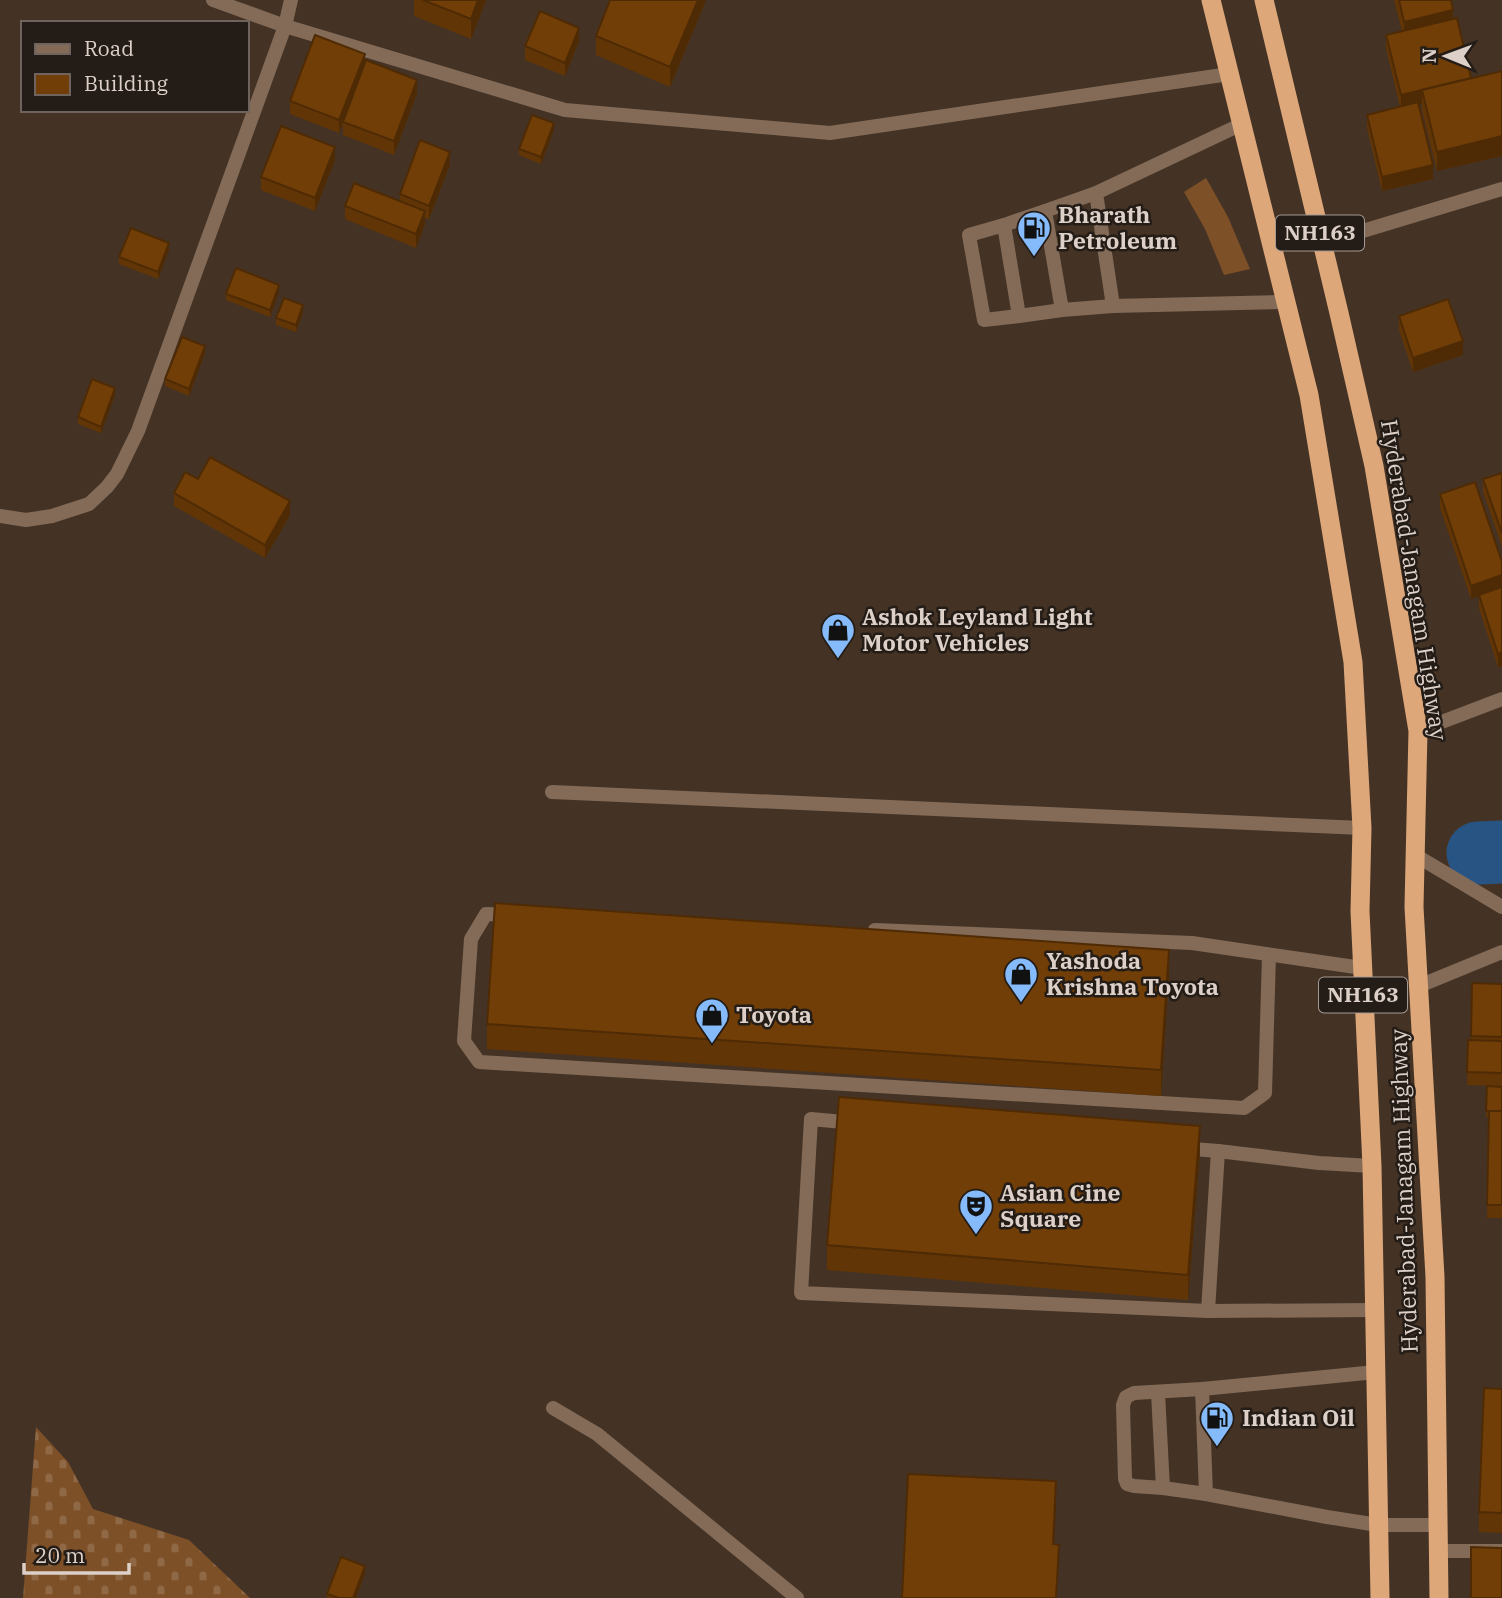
<svg xmlns="http://www.w3.org/2000/svg" width="1502" height="1598" font-family="'IBM Plex Serif',serif">
<style>
.grass{fill:#7d5028}
.cemetery{fill:url(#cemetery-stones)}
.lines{fill:none;stroke-linecap:round;stroke-linejoin:round}
.river{stroke:#285484;stroke-width:63}
.service{stroke:#836b58;stroke-width:14}
.minor{stroke:#836b58;stroke-width:14}
.trunk{stroke:#dda77a;stroke-width:19}
.wall{fill:#613506}
.shaded-wall{fill:#4f2b05}
.building{fill:#713e07;stroke:#4f2b05;stroke-width:2}
.labels{text-anchor:middle;stroke-width:5;stroke-linejoin:round;paint-order:stroke}
.shield{fill:#241c16;stroke:#a59a93;stroke-width:2}
.shield-label{font-size:21px;font-weight:bold;fill:#dcd0c8}
.poi-label{font-size:23px;font-weight:bold;fill:#dcd0c8;stroke:#241c16;text-anchor:start}
.street-label{font-size:23px;fill:#dcd0c8;stroke:#241c16}
</style>
<defs>
<pattern id="cemetery-stones" width="16" height="16" patternUnits="userSpaceOnUse" patternTransform="scale(1.75)"><rect width="16" height="16" fill="#7d5028"/><path d="M2 7V4a2 2 0 0 1 4 0v3zM10 15v-3a2 2 0 0 1 4 0v3z" fill="#8f6846"/></pattern>
</defs>
<rect width="100%" height="100%" fill="#443325"/>
<polygon class="grass" points="1206,178 1228,217 1250,269 1224,275 1205,229 1184,192"/>
<polygon class="cemetery" points="36,1427 68,1462 93,1509 189,1540 250,1598 23,1598"/>
<g class="lines">
<polyline class="river" points="1478,853 1502,852"/>
<g class="service">
<polyline points="1242,124 1096,193 1113,306 1285,302"/>
<polyline points="1096,193 1045,211 1062,310 1113,306"/>
<polyline points="1045,211 1004,225 1019,316 1062,310"/>
<polyline points="1004,225 969,235 984,320 1019,316"/>
<polyline points="552,792 1362,828"/>
<polyline points="512,915 486,914 471,939 464,1041 479,1062 1244,1108 1265,1093 1269,955"/>
<polyline points="875,930 1192,943 1362,968"/>
<polyline points="854,1123 811,1119 801,1293 1208,1311"/>
<polyline points="1181,1148 1218,1151"/>
<polyline points="1372,1166 1319,1163 1218,1151 1208,1311 1375,1310"/>
<polyline points="1376,1372 1202,1389 1134,1393 1126,1397 1123,1405 1125,1479 1127,1484 1134,1486 1163,1488 1206,1494 1327,1517 1378,1525 1438,1525"/>
<polyline points="1202,1389 1206,1494"/>
<polyline points="1158,1393 1163,1488"/>
</g>
<g class="minor">
<polyline points="213,0 285,26 565,110 830,133 1229,74"/>
<polyline points="1323,243 1502,189"/>
<polyline points="0,516 26,520 52,516 89,504 107,487 117,474 138,431 285,26 291,0"/>
<polyline points="1418,731 1502,699"/>
<polyline points="1415,855 1502,907"/>
<polyline points="1419,986 1502,952"/>
<polyline points="553,1408 597,1434 797,1598"/>
<polyline points="1438,1551 1502,1551"/>
</g>
<g class="trunk">
<polyline points="1211,0 1309,395 1353,662 1362,828 1360,911 1372,1166 1380,1598"/>
<polyline points="1264,0 1339,313 1374,466 1418,731 1414,907 1435,1277 1439,1598"/>
</g>
</g>
<g class="wall">
<polygon points="414,0 486,0 471,39 414,16"/>
<polygon points="706,0 670,87 596,55 596,36"/>
<polygon points="1394,0 1451,0 1453,18 1471,78 1502,71 1502,156 1437,171 1422,110 1422,104 1418,104 1433,179 1382,191 1367,128 1367,115 1400,107 1386,48 1386,35 1402,31"/>
<polygon points="579,41 565,76 525,60 525,46"/>
<polygon points="365,64 417,93 394,155 343,135 343,124 339,133 290,114 290,101"/>
<polygon points="554,130 541,164 519,155 519,149"/>
<polygon points="335,160 315,211 261,190 261,177"/>
<polygon points="450,165 429,219 425,218 425,224 416,248 345,219 345,206 400,201 400,194"/>
<polygon points="169,250 158,279 119,264 119,257"/>
<polygon points="279,292 270,317 226,300 226,294"/>
<polygon points="303,312 296,332 276,325 276,318"/>
<polygon points="1399,316 1463,355 1413,372 1399,330"/>
<polygon points="205,353 189,396 165,386 165,379"/>
<polygon points="115,395 101,433 78,424 78,417"/>
<polygon points="1502,473 1502,547 1483,492 1483,479"/>
<polygon points="198,479 290,515 265,558 174,506 174,493"/>
<polygon points="1440,494 1502,562 1502,666 1498,667 1479,608 1479,596 1471,599 1440,508"/>
<polygon points="1169,976 1161,1096 487,1049 487,1024"/>
<polygon points="1472,983 1502,984 1502,1086 1467,1085 1468,1040 1471,1040"/>
<polygon points="1487,1086 1502,1087 1502,1218 1487,1218 1489,1117 1486,1117"/>
<polygon points="1200,1152 1188,1300 827,1270 827,1245"/>
<polygon points="1502,1389 1502,1533 1479,1532 1479,1512"/>
<polygon points="365,1573 356,1598 327,1598 327,1594"/>
</g>
<g class="shaded-wall">
<polygon points="478,0 486,0 471,39 471,19"/>
<polygon points="698,0 706,0 670,87 670,67"/>
<polygon points="1453,10 1453,30 1404,42 1404,22"/>
<polygon points="579,28 579,41 565,76 565,63"/>
<polygon points="365,54 365,67 343,122 339,133 339,120"/>
<polygon points="1471,78 1422,90 1422,104 1401,109 1401,95"/>
<polygon points="417,80 417,93 394,155 394,141"/>
<polygon points="554,123 554,130 541,164 541,157"/>
<polygon points="1502,136 1502,156 1437,171 1437,152"/>
<polygon points="335,147 335,160 315,211 315,198"/>
<polygon points="450,152 450,165 429,219 429,206"/>
<polygon points="1433,165 1433,179 1382,191 1382,177"/>
<polygon points="425,211 425,224 416,248 416,234"/>
<polygon points="169,243 169,250 158,279 158,272"/>
<polygon points="279,285 279,292 270,317 270,310"/>
<polygon points="303,305 303,312 296,332 296,325"/>
<polygon points="1463,341 1463,355 1413,372 1413,358"/>
<polygon points="205,346 205,353 189,396 189,389"/>
<polygon points="115,388 115,395 101,433 101,427"/>
<polygon points="290,501 290,515 265,558 265,545"/>
<polygon points="1502,575 1502,588 1471,599 1471,586"/>
<polygon points="1502,652 1502,666 1498,667 1498,654"/>
<polygon points="1169,950 1169,976 1161,1096 1161,1070"/>
<polygon points="1200,1126 1200,1152 1188,1300 1188,1275"/>
<polygon points="1056,1481 1056,1507 1053,1570 1053,1544"/>
<polygon points="365,1566 365,1573 356,1598 353,1598"/>
</g>
<g class="building">
<polygon points="423,0 478,0 471,19"/>
<polygon points="610,0 698,0 670,67 596,36"/>
<polygon points="1399,0 1451,0 1453,10 1404,22"/>
<polygon points="540,11 579,28 565,63 525,46"/>
<polygon points="1457,18 1471,78 1401,95 1386,35"/>
<polygon points="315,35 365,54 339,120 290,101"/>
<polygon points="366,60 417,80 394,141 343,122"/>
<polygon points="1502,71 1502,136 1437,152 1422,90"/>
<polygon points="1418,102 1433,165 1382,177 1367,115"/>
<polygon points="532,115 554,123 541,157 519,149"/>
<polygon points="281,126 335,147 315,198 261,177"/>
<polygon points="420,140 450,152 429,206 400,194"/>
<polygon points="354,183 425,211 416,234 345,206"/>
<polygon points="131,228 169,243 158,272 119,257"/>
<polygon points="236,268 279,285 270,310 226,294"/>
<polygon points="284,298 303,305 296,325 276,318"/>
<polygon points="1448,299 1463,341 1413,358 1399,316"/>
<polygon points="182,337 205,346 189,389 165,379"/>
<polygon points="92,379 115,388 101,427 78,417"/>
<polygon points="210,457 290,501 265,545 174,493 185,472 198,479"/>
<polygon points="1502,473 1502,533 1483,479"/>
<polygon points="1475,482 1502,562 1502,575 1471,586 1440,494"/>
<polygon points="1502,587 1502,652 1498,654 1479,595"/>
<polygon points="495,903 1169,950 1161,1070 487,1024"/>
<polygon points="1472,983 1502,984 1502,1037 1471,1036"/>
<polygon points="1468,1040 1502,1041 1502,1073 1467,1072"/>
<polygon points="1487,1086 1502,1087 1502,1111 1486,1111"/>
<polygon points="839,1097 1200,1126 1188,1275 827,1245"/>
<polygon points="1489,1111 1502,1111 1502,1205 1487,1205"/>
<polygon points="1484,1388 1502,1389 1502,1513 1479,1512"/>
<polygon points="908,1474 1056,1481 1053,1544 1059,1545 1056,1598 902,1598"/>
<polygon points="1471,1547 1502,1548 1502,1598 1471,1598"/>
<polygon points="341,1557 365,1566 353,1598 339,1598 327,1594"/>
</g>
<defs>
<g id="fuel-pin" transform="scale(1.75)"><path d="M0 17L-7.5 6A9.5 9.5 0 1 1 7.5 6Z" fill="#85bbfb" stroke="#241c16"/><path d="M-5.5-6h7V0h2V4h1.3V-2.5L3-4.5l.8-.8L6-3V5H2.5V1h-1V6h-7ZM-4.2-4.7v3.2H.2V-4.7Z" fill="#111"/></g>
<g id="shop-pin" transform="scale(1.75)"><path d="M0 17L-7.5 6A9.5 9.5 0 1 1 7.5 6Z" fill="#85bbfb" stroke="#241c16"/><path d="M-5-2.5h2.3a2.7 3.5 0 0 1 5.4 0H5L5.5 6h-11ZM-1.5-2.5h3a1.5 2.3 0 0 0-3 0Z" fill="#111"/></g>
<g id="theatre-pin" transform="scale(1.75)"><path d="M0 17L-7.5 6A9.5 9.5 0 1 1 7.5 6Z" fill="#85bbfb" stroke="#241c16"/><path d="M-5-5.5Q0-4 5-5.5V0Q5 5 0 6Q-5 5-5 0ZM-3.3-2.5H-1v1.5H-3.3ZM1-2.5H3.3v1.5H1ZM-2.8 1Q0 5.5 2.8 1Z" fill="#111"/></g>
</defs>
<g fill-rule="evenodd">
<use href="#fuel-pin" x="1034" y="228"/>
<use href="#shop-pin" x="838" y="630"/>
<use href="#shop-pin" x="1021" y="974"/>
<use href="#shop-pin" x="712" y="1015"/>
<use href="#theatre-pin" x="976" y="1206"/>
<use href="#fuel-pin" x="1217" y="1418"/>
</g>
<g class="labels">
<g class="shield">
<rect x="1276" y="215.5" width="88" height="35" rx="5"/>
<rect x="1319" y="977.5" width="88" height="35" rx="5"/>
</g>
<g class="shield-label">
<text x="1320" y="240">NH163</text>
<text x="1363" y="1002">NH163</text>
</g>
<g class="poi-label">
<text x="1058" y="223">Bharath<tspan x="1058" dy="26">Petroleum</tspan></text>
<text x="862" y="625">Ashok Leyland Light<tspan x="862" dy="26">Motor Vehicles</tspan></text>
<text x="1046" y="969">Yashoda<tspan x="1046" dy="26">Krishna Toyota</tspan></text>
<text x="736" y="1023">Toyota</text>
<text x="1000" y="1201">Asian Cine<tspan x="1000" dy="26">Square</tspan></text>
<text x="1242" y="1426">Indian Oil</text>
</g>
<g class="street-label">
<text transform="translate(1414 580) rotate(81)" y="8">Hyderabad-Janagam Highway</text>
<text transform="translate(1404 1191) rotate(-92)" y="8">Hyderabad-Janagam Highway</text>
</g>
</g>
<rect x="21" y="21" width="228" height="91" fill="#241c16" stroke="#6e645d" stroke-width="2"/>
<rect x="35" y="44" width="35" height="10" fill="#836b58" stroke="#6e645d" stroke-width="2"/>
<text x="84" y="56" font-size="21" fill="#dcd0c8">Road</text>
<rect x="35" y="74" width="35" height="21" fill="#713e07" stroke="#6e645d" stroke-width="2"/>
<text x="84" y="91" font-size="21" fill="#dcd0c8">Building</text>
<g transform="translate(1446 56) rotate(271)" stroke="#241c16" stroke-width="5" paint-order="stroke">
<path d="M0-5L12 26L0 18L-12 26Z" fill="#dcd0c8"/>
<text y="-10" font-size="19" font-weight="bold" text-anchor="middle" fill="#dcd0c8">N</text>
</g>
<path d="M24 1563v10h105v-10" fill="none" stroke="#dcd0c8" stroke-width="3.5"/>
<text x="35" y="1563" font-size="21" fill="#dcd0c8" stroke="#241c16" stroke-width="5" paint-order="stroke">20 m</text>
</svg>
